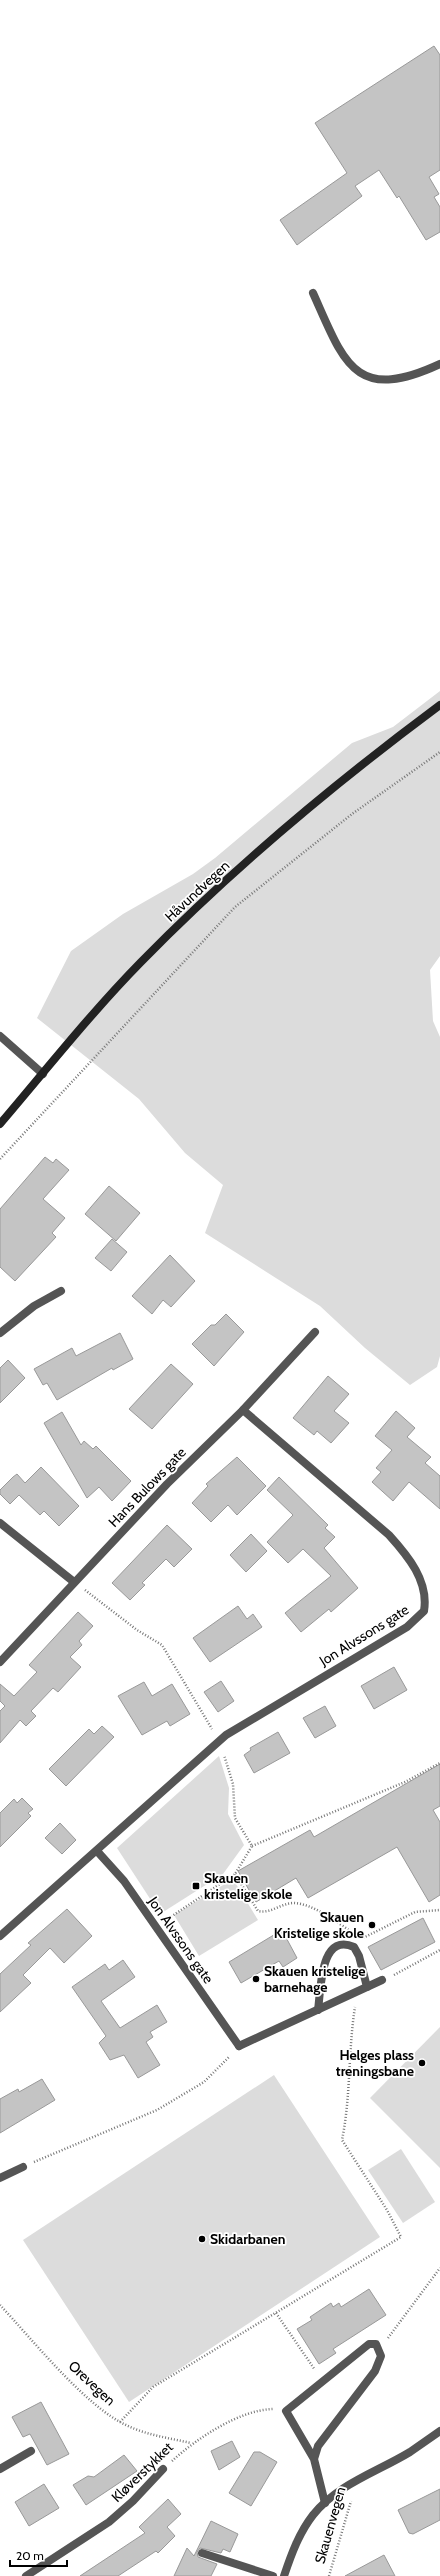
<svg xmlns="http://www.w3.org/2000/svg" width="440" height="2576" font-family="Cabin,sans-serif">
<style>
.green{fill:#dcdcdc}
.building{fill:#c4c4c4;stroke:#999}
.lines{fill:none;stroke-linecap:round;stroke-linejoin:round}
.path{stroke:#777;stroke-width:2.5;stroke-dasharray:1 2;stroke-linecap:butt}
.service{stroke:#555;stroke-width:8}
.minor{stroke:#555;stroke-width:8}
.secondary{stroke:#222;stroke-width:8}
.poi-dot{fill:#000;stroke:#fff;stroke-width:1.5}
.labels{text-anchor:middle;stroke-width:3.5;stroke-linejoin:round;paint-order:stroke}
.street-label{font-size:14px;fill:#000;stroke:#fff}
.poi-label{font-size:14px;font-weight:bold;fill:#000;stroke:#fff;text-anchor:start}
</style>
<rect width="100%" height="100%" fill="#fff"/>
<g class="green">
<polygon points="440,691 440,956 430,970 433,1021 440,1037 440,1356 437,1367 410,1385 365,1348 320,1306 205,1233 223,1185 185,1153 139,1099 37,1018 71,951 123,914 193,874 215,858 352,743 393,727"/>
<polygon points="219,1756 229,1788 228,1814 244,1845 223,1874 160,1914 117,1848"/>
<polygon points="233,1879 258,1920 199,1956 174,1915"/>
<polygon points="440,2027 440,2168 370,2098"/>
<polygon points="274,2075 380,2237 129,2402 23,2240"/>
<polygon points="401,2149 435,2202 403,2223 368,2170"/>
</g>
<g class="building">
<polygon points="434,46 440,55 440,170 429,177 439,194 434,197 440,207 440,232 426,240 399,196 397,198 379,170 355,186 362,196 297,245 280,220 347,173 315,123"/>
<polygon points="45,1157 53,1163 56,1159 69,1170 43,1199 65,1218 52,1233 56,1237 15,1281 0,1267 0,1209"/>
<polygon points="109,1186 140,1213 116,1241 85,1214"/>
<polygon points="112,1239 127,1252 111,1271 95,1258"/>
<polygon points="170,1255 195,1281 171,1307 163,1300 152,1314 132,1296"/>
<polygon points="226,1314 244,1332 214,1366 192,1344 211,1325 215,1325"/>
<polygon points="120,1333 133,1359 113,1370 112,1368 57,1400 47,1383 43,1385 34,1369 72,1348 76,1356"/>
<polygon points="8,1360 25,1378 0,1403 0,1368"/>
<polygon points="171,1364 193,1384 152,1429 129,1409"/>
<polygon points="328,1376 349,1394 334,1411 349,1423 331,1443 317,1431 314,1435 293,1418"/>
<polygon points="396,1411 415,1428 407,1437 431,1457 425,1463 440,1476 440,1509 409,1482 393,1501 372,1482 381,1472 376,1468 392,1450 375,1436"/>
<polygon points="62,1412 81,1445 84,1441 93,1449 96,1446 131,1481 112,1501 99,1487 87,1498 44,1423"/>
<polygon points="237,1457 266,1486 237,1515 228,1505 211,1522 192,1503 208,1486 206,1484"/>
<polygon points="41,1467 79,1506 59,1526 44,1511 40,1515 19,1495 10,1504 0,1494 0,1490 13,1477 17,1474 25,1483"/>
<polygon points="279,1477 328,1525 325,1528 335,1537 324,1548 358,1588 331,1612 329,1609 301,1632 285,1613 331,1576 303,1549 288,1563 267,1542 293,1515 267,1490"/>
<polygon points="167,1525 192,1549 174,1567 166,1559 142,1583 145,1585 130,1600 112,1583"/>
<polygon points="251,1534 267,1551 246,1572 230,1555"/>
<polygon points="238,1606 247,1619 253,1614 262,1627 210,1662 193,1638"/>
<polygon points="78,1612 93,1626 79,1641 82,1645 70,1657 81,1667 58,1692 53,1688 31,1711 36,1716 26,1726 20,1720 0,1743 0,1711 5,1706 0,1701 0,1684 14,1696 37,1672 29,1665"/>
<polygon points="394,1667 407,1690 374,1709 361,1686"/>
<polygon points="221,1681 234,1701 218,1712 204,1692"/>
<polygon points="144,1682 152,1696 172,1684 190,1714 170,1726 167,1721 142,1735 118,1696"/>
<polygon points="325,1706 336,1726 315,1738 303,1718"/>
<polygon points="102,1726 114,1737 66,1786 49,1769 89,1729 94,1734"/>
<polygon points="278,1732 290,1753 254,1773 244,1755 251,1750 250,1748"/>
<polygon points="440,1764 440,1806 433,1810 440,1822 440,1895 429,1902 397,1847 308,1898 296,1878 256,1902 238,1871 310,1830 314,1837"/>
<polygon points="22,1798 33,1809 28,1813 31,1816 0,1847 0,1813 14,1799 17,1803"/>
<polygon points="60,1823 76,1840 62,1854 45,1838"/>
<polygon points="67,1909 92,1936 64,1963 50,1948 23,1975 31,1983 0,2012 0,1974 31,1945 28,1943"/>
<polygon points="423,1918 435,1942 381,1970 368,1947"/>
<polygon points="282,1930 297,1958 283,1967 279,1961 241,1983 229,1962"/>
<polygon points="123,1960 135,1977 101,2001 120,2028 157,2005 167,2022 150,2032 153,2037 146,2042 160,2065 138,2078 124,2055 110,2060 99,2043 106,2036 72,1987 105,1964 109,1970"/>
<polygon points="42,2079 55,2100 0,2133 0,2099 18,2089 19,2092"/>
<polygon points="369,2289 386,2315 333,2349 336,2353 319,2364 297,2329 312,2320 310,2317 331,2303 333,2307 339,2303 341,2307"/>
<polygon points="41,2402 69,2454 47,2465 30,2434 23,2437 12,2417"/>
<polygon points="232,2441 240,2457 219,2470 211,2451"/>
<polygon points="254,2452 260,2452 277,2462 251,2506 229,2493"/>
<polygon points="124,2455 137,2471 86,2505 73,2485 88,2476 94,2477"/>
<polygon points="44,2484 59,2508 29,2526 15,2502"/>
<polygon points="440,2489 440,2520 413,2534 409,2533 398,2510"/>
<polygon points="168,2499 181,2514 167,2527 175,2536 158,2553 156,2551 118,2576 80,2576 145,2533 139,2527"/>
<polygon points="211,2521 238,2534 230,2552 223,2549 221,2553 200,2548 197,2552 198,2557 217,2564 211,2576 174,2576 187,2548 194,2556"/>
<polygon points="384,2555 395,2576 345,2576"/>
</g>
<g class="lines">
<g class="path">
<polyline points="0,1159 235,907 352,814 440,752"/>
<polyline points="85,1590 137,1630 162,1645 212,1729"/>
<polyline points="252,1846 405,1782 440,1763"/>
<path d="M 235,1874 L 258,1911 C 271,1914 281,1903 294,1903 C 314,1904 336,1922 352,1932"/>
<polyline points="166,1920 235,1874 252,1846 235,1818 233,1784 224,1755"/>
<polyline points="363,1938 415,1912 440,1910"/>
<polyline points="394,1975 440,1950"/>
<polyline points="34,2162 157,2110 204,2082 230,2056"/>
<path d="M 0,2305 C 32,2339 85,2406 126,2425 C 146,2435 169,2438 191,2443"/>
<polyline points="276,2313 315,2370"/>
<polyline points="388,2338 440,2268"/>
<path d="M 120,2422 L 153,2387 L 401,2237 L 387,2210 L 342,2140 C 351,2096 348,2051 355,2007"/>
<path d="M 172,2461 C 196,2439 239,2410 273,2409"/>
<polyline points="329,2576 351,2501"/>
</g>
<g class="service">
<path d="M 313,293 C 344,362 354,404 440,364"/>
<polyline points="0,1036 43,1074"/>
<path d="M 318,2010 C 321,1989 320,1932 354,1947 L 359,1956 L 367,1987"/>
<polyline points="239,2046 382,1980"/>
<polyline points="314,2459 286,2411 369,2344 376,2344 381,2356 375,2371 318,2446 314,2459 325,2503"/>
<polyline points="0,2469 31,2451"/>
<polyline points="202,2553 273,2576"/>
</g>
<g class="minor">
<polyline points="0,1333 34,1306 61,1291"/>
<polyline points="0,1523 74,1582"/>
<polyline points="0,1662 167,1484 243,1410 315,1332"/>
<polyline points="97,1851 124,1881 239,2046"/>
<path d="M 0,1936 L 226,1735 L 407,1627 L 424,1611 C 429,1581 408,1556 389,1535 L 243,1410"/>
<polyline points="0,2178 23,2167"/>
<polyline points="26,2576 109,2522 133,2501 163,2469"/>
<path d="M 284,2576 C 291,2555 299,2533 313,2515 C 338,2484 377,2472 410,2452 C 420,2445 430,2438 440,2431"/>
</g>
<path class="secondary" d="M 0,1124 C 46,1070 91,1013 141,962 C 233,868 335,783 440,705"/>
</g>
<g class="poi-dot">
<rect x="192" y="1882" width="8" height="8" rx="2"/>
<circle cx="372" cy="1925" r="4"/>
<circle cx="256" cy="1979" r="4"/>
<circle cx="422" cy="2063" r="4"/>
<circle cx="202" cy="2239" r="4"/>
</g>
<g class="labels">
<g class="street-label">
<text transform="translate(197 891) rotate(-43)" y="5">Håvundvegen</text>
<text transform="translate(147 1487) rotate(-46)" y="5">Hans Bulows gate</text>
<text transform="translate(364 1635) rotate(-32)" y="5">Jon Alvssons gate</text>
<text transform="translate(181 1940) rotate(55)" y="5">Jon Alvssons gate</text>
<text transform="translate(92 2383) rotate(43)" y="5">Orevegen</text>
<text transform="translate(142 2472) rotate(-44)" y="5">Kløverstykket</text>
<text transform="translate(330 2525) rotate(-74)" y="5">Skauenvegen</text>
</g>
<g class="poi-label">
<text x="204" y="1883">Skauen<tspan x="204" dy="16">kristelige skole</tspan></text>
<text x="364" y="1922" text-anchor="end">Skauen<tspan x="364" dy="16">Kristelige skole</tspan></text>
<text x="264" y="1976">Skauen kristelige<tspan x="264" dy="16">barnehage</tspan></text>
<text x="414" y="2060" text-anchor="end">Helges plass<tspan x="414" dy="16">treningsbane</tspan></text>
<text x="210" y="2244">Skidarbanen</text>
</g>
</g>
<path d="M10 2560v6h57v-6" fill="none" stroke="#000000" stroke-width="2"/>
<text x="16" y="2560" font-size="12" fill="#000000" stroke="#ffffff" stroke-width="3" paint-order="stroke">20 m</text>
</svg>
